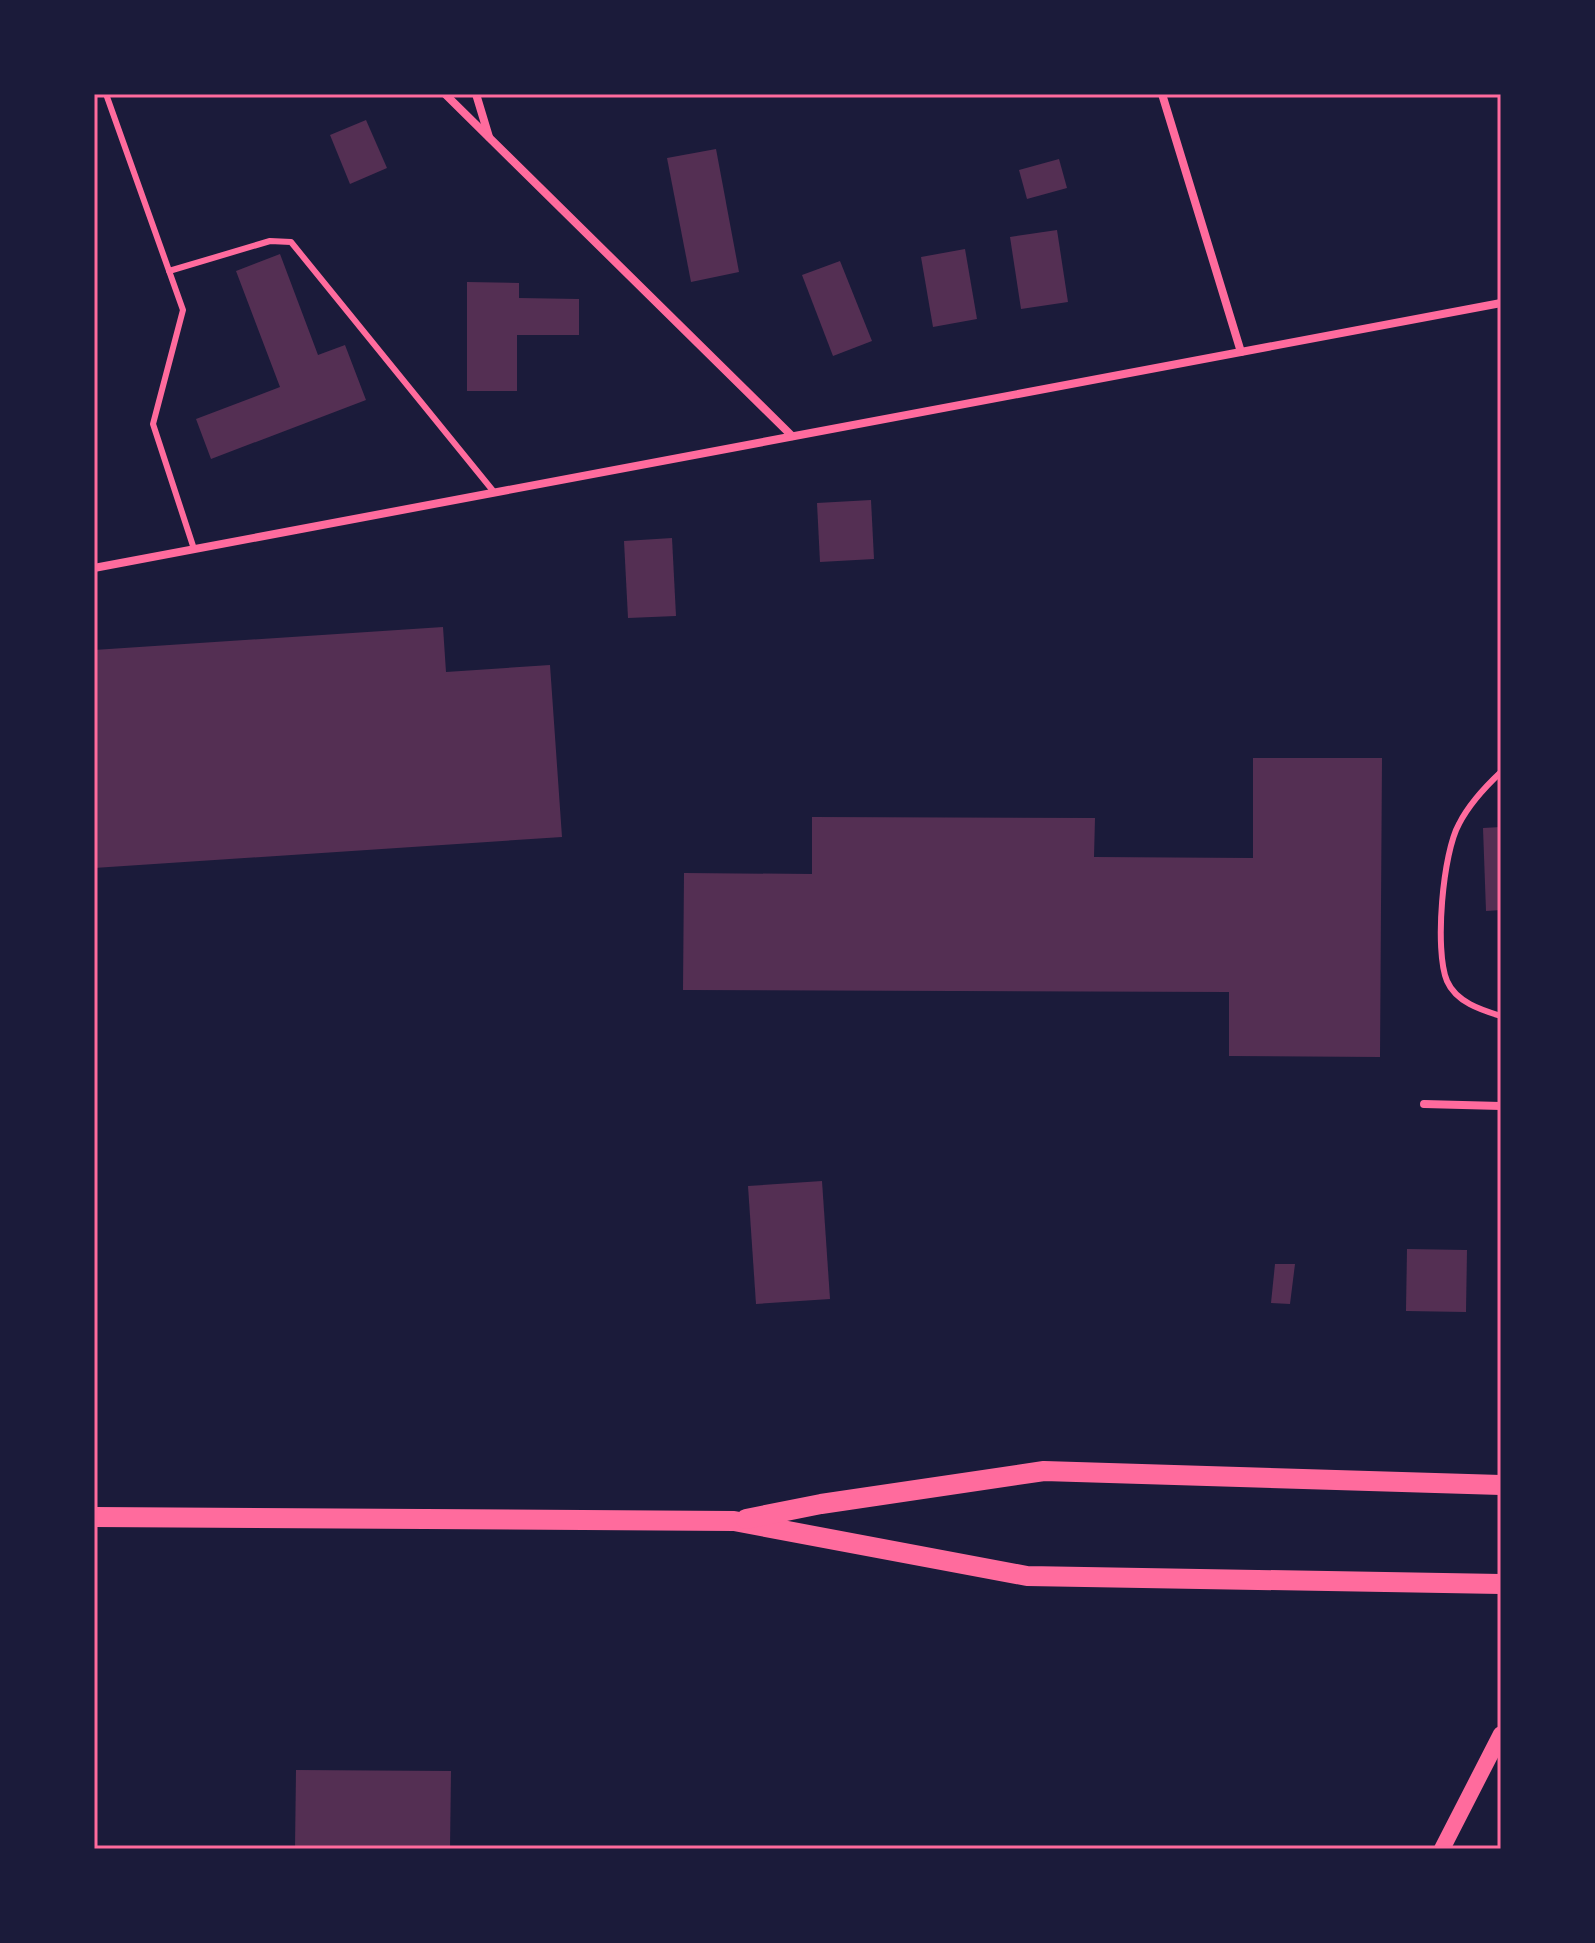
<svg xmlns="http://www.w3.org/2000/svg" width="1595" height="1943" font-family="Barlow,sans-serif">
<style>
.building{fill:#542f53}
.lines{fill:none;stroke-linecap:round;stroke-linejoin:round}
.service{stroke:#ff6b9d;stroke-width:6}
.minor{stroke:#ff6b9d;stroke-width:8}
.secondary{stroke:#ff6b9d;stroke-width:16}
.primary{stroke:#ff6b9d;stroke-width:20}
.neatline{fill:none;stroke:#ff6b9d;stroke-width:3}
</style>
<rect width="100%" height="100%" fill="#1b1b3a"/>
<g class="building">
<polygon points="366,120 387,168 350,184 330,135"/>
<polygon points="716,149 739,272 691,282 667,158"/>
<polygon points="1059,159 1067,188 1027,199 1019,170"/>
<polygon points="1057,230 1068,302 1021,309 1010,237"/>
<polygon points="965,249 977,319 933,327 921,257"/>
<polygon points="280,254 318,355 345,345 366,400 211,459 196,419 280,387 236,271"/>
<polygon points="840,261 872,341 833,356 802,275"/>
<polygon points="467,282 519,283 519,298 579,299 579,335 517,335 517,391 467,391"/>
<polygon points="871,500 874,559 820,562 817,503"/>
<polygon points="672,538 676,616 628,618 624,541"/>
<polygon points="443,627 446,672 550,665 562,837 94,868 94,650"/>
<polygon points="1253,758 1382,758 1380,1057 1229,1056 1229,992 683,990 684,873 812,874 812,817 1095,818 1094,857 1253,858"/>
<polygon points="1501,827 1501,910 1486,911 1483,828"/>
<polygon points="822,1181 830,1299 756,1304 748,1186"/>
<polygon points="1407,1249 1467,1250 1466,1312 1406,1311"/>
<polygon points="1275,1264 1295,1264 1290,1304 1271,1303"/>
<polygon points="296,1770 451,1771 450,1849 295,1849"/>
</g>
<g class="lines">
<g class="service">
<polyline points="106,94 183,310 153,424 194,549"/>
<polyline points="169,271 270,241 291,242 494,492"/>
<path d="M 1501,772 C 1485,787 1469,804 1459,824 C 1443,852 1434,950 1447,981 C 1456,1002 1481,1010 1501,1016"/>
</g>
<g class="minor">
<polyline points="445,94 792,436"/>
<polyline points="476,94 489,137"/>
<polyline points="1162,94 1241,352"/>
<polyline points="94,568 1501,303"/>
<polyline points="1424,1104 1501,1106"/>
</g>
<polyline class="secondary" points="1442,1849 1501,1734"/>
<g class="primary">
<polyline points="94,1517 734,1521 1027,1576 1501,1584"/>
<polyline points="746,1519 821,1504 1044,1471 1501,1485"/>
</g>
</g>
<rect width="1595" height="1943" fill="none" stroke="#1b1b3a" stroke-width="192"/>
<rect x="96" y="96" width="1403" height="1751" class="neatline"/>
</svg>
